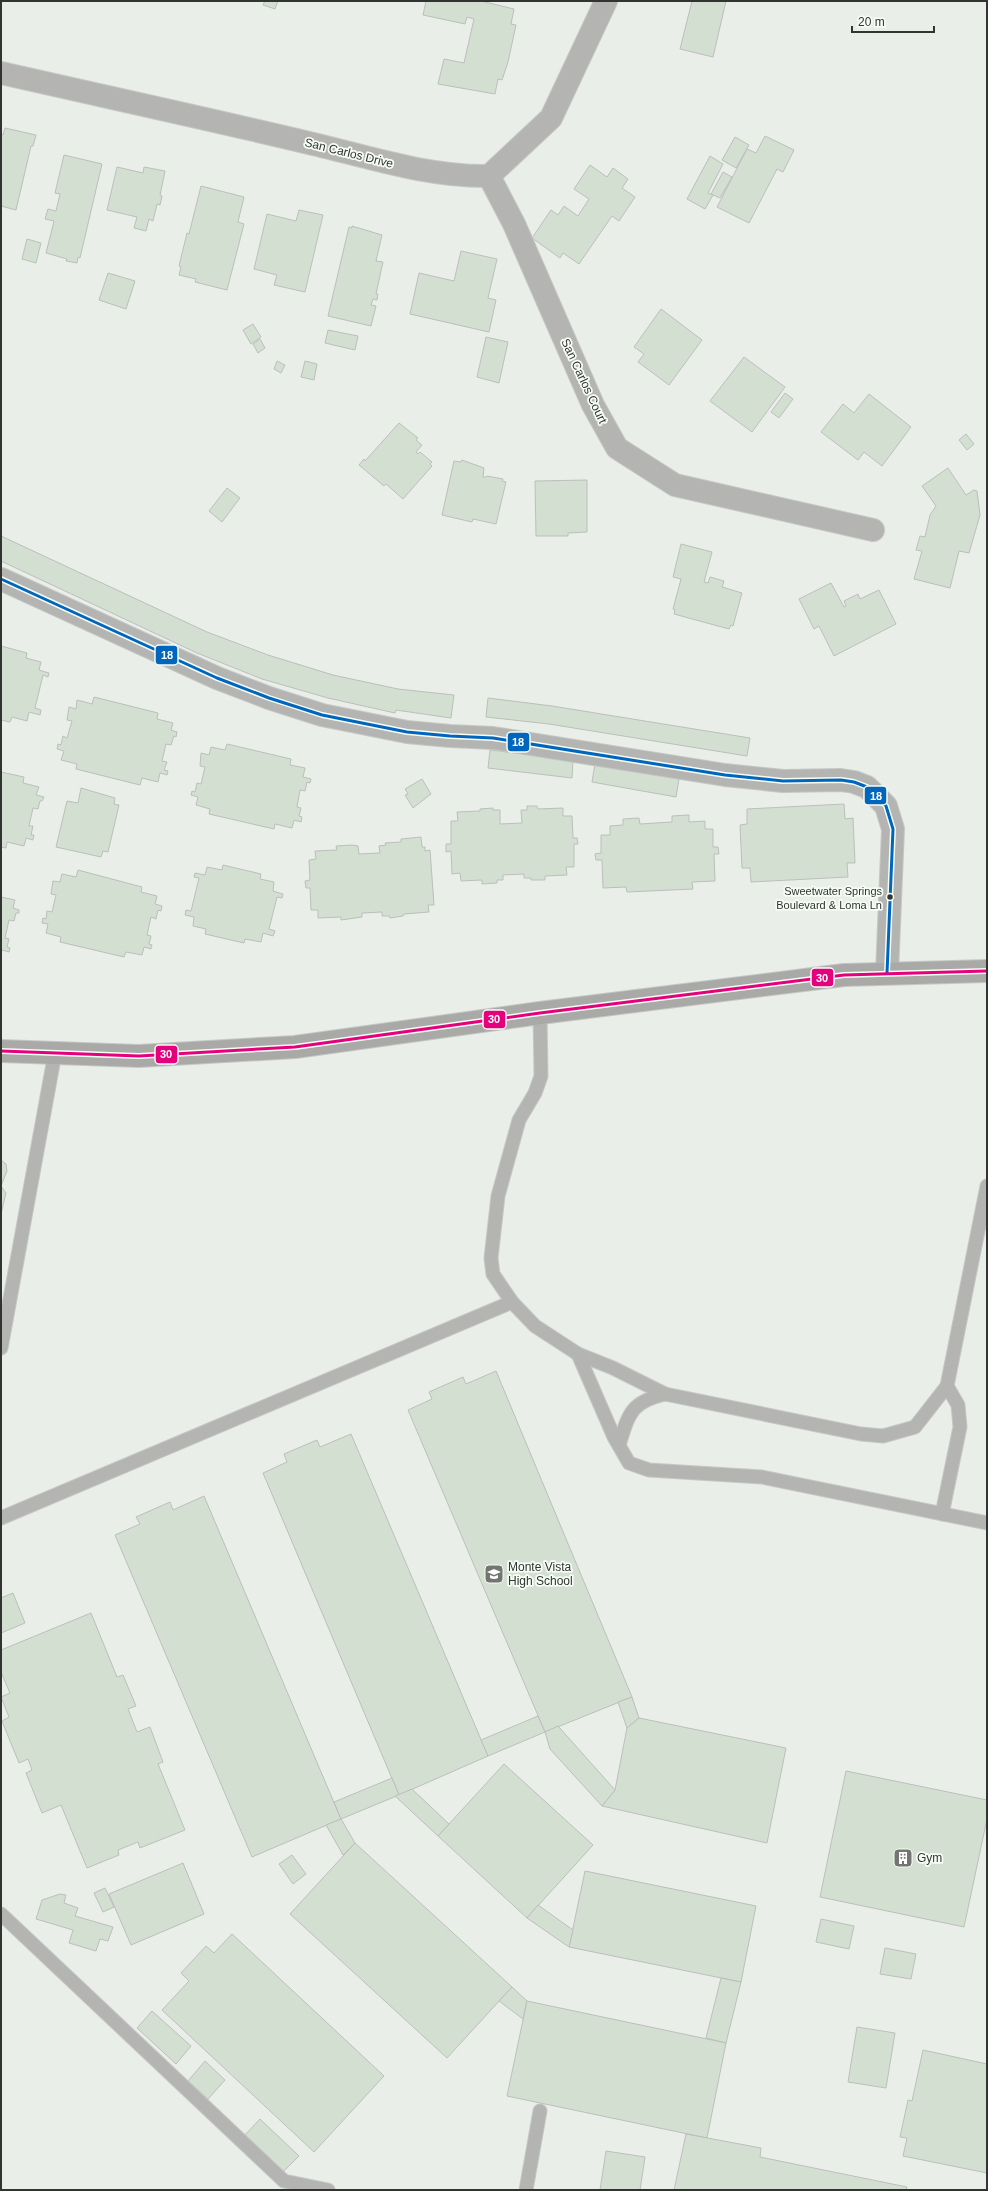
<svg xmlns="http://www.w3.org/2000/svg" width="988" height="2191" font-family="Arial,sans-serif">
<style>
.building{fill:#d3dfd1;stroke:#bcbfbb}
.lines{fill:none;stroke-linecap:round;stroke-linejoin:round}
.service-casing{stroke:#c6c8c5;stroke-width:15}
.minor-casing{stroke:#c6c8c5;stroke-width:24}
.secondary-casing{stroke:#c6c8c5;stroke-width:24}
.service{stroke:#b4b5b3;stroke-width:13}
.minor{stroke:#b4b5b3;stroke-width:22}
.secondary{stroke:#a9aaa8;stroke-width:22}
.bus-1-casing{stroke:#f6fdf5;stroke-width:6}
.bus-2-casing{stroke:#f6fdf5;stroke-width:6}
.bus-1{stroke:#0065bd;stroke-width:3}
.bus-2{stroke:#e5007d;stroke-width:3}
.bus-dot{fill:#323431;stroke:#f6fdf5;stroke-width:1.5}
.labels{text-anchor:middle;stroke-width:3.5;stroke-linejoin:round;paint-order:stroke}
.bus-label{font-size:11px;fill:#323431;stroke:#f6fdf5;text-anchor:end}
.street-label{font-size:12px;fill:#323431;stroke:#f6fdf5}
.poi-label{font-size:12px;fill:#323431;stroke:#f6fdf5;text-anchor:start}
.line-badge{stroke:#f6fdf5;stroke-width:1.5}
.badge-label{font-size:11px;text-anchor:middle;font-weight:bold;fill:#fff}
</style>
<rect width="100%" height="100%" fill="#eaeee9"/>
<g class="building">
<polygon points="265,1 278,1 275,9 263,5"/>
<polygon points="426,1 481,1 514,9 511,24 516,25 508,62 502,80 498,79 495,94 438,84 444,59 464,63 474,19 467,17 465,24 423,15"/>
<polygon points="692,1 726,1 713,57 680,49"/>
<polygon points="5,128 36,135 33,146 31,146 16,210 1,206 1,134 3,135"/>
<polygon points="765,136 794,150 783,172 777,169 749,223 717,207 747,149 756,153"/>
<polygon points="735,137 749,145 736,168 722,160"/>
<polygon points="64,155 102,164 80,258 78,257 77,263 66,261 67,259 46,253 54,221 45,219 48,209 56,211 60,194 55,193"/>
<polygon points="710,156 723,164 708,193 713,195 705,209 687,199"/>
<polygon points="590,165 607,177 613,168 628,179 622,188 635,197 619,221 612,216 579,264 563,253 560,258 532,238 551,210 558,215 564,206 578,216 589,199 574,189"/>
<polygon points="117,167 143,173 144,167 165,171 160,195 162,196 160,205 157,204 153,221 149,219 146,231 134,228 137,217 107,210"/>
<polygon points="723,172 732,177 720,198 711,194"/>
<polygon points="201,186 244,197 238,222 244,224 227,290 195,282 196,279 179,275 181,267 179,266 187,233 189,234"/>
<polygon points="299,210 323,215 305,292 274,285 277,275 254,269 267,214 296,221"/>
<polygon points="352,226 382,235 376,261 383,262 376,294 378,294 377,300 373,299 371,305 376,306 371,326 328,316 349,227 352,228"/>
<polygon points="27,239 41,243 36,263 22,259"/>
<polygon points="461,251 497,259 488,298 496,300 489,332 410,314 419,273 454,281"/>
<polygon points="108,273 135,281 126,309 99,300"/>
<polygon points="661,309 702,340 669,385 638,362 644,354 634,347"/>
<polygon points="253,324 261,337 251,344 243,330"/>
<polygon points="328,330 358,336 355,350 325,343"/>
<polygon points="486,337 508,342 499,383 477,377"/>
<polygon points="260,339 265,348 258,353 253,344"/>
<polygon points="744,357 785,387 752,432 710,401"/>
<polygon points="277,361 285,365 281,373 274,369"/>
<polygon points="305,361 317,364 314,380 301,377"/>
<polygon points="785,393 793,399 779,418 771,412"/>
<polygon points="869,394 911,427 882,466 864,452 858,460 821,432 843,404 854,413"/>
<polygon points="399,423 418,438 416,440 422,445 416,452 418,454 420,452 432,462 430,464 432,466 403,499 386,484 384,486 359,465 364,459 365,461"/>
<polygon points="966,434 974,444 967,450 959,440"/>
<polygon points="462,460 484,468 483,477 486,477 487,476 503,479 502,481 506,482 496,524 473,519 472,522 442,515 454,461 461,462"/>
<polygon points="948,468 966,495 974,490 977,491 980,515 969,553 959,551 950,588 914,579 922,551 916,550 920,536 925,537 930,515 936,506 922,486"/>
<polygon points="587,480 587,532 568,533 568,536 536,536 535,481"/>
<polygon points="227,488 240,498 222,522 209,511"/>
<polygon points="1,536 207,632 268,655 333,675 398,689 454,695 451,718 396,710 395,713 328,698 262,679 197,653 1,561"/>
<polygon points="681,544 712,552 704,582 708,583 710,577 724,581 722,587 742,593 733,626 731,625 729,629 674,614 675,610 673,609 681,579 673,577"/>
<polygon points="831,583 844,607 846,606 844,601 858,594 860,599 879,590 896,624 834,656 819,626 814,629 799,599"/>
<polygon points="1,646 27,653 26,658 41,662 39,670 49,673 48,677 43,675 35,708 41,710 40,715 29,712 27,721 12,717 10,722 1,720"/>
<polygon points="94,697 158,713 157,719 173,723 171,730 177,732 176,737 174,736 171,745 166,744 162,761 167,762 164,770 168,771 167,775 160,773 158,782 142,778 140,785 76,769 77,764 61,760 64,751 57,749 58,744 61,745 63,736 67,738 72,721 67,720 69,707 76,709 77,700 92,704"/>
<polygon points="488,698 552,706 750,738 747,756 549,724 486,717"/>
<polygon points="227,744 291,759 290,765 305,768 303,777 311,779 310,783 307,782 305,791 300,790 297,807 301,808 299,816 302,817 301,822 294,820 292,828 275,824 274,829 209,814 210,809 196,805 198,797 191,795 192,791 195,792 197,783 201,784 205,767 200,766 201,753 209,755 211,747 225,750"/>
<polygon points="490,750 573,760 572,778 488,768"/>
<polygon points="595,764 679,779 676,797 592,782"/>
<polygon points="1,772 24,777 23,783 39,787 36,795 44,797 42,801 40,801 38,809 33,808 29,826 33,826 31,835 34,835 33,840 26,838 24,846 7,842 6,848 1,847"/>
<polygon points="422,779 431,794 413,808 405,795 408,794 405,789"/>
<polygon points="81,788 115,798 114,804 119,805 108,852 103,851 101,857 56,847 67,801 78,803"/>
<polygon points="844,804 845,819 853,818 855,863 847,863 848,877 751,882 750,868 742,868 740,825 747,824 747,809"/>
<polygon points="527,806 537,806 538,809 563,808 563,816 572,816 573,838 577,838 578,844 574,844 574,867 566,867 567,875 545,876 545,880 531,880 531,878 524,878 524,874 503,875 503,880 497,880 497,883 482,884 482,880 461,881 460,873 452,874 451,851 446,852 446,844 451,844 451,821 458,821 457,812 480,811 480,809 493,808 493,810 500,810 500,824 522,823 521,810 527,810"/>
<polygon points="689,815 689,822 705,821 705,829 713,829 713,847 718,847 719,854 714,854 715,881 692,882 693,889 627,892 626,887 603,888 602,860 596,860 595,854 601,853 601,835 610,835 610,826 623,825 623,819 639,818 640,824 672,822 672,816"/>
<polygon points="421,837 422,847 425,847 425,851 430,850 434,905 428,905 429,912 404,914 403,916 390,918 389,916 382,916 382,912 362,913 362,917 341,920 341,917 318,918 318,910 311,910 310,888 306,888 305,881 310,880 309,860 316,859 315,851 337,850 336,846 352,845 358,846 359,854 380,853 379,846 386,845 385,843 401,842 401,839"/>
<polygon points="223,865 261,874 260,879 274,882 273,891 283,894 282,898 277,897 269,929 275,931 273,936 263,933 261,942 245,939 244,943 205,934 206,929 193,926 194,917 185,915 186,910 191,911 199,878 194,877 195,873 205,875 207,867 222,870"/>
<polygon points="78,870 142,887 141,892 157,896 155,904 162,906 161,911 158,910 156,919 151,917 147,935 151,936 149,944 152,945 151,949 144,947 142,955 126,952 124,957 60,942 61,937 46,933 48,924 42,923 43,918 46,919 47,911 52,912 56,895 51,894 53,881 60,882 62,874 76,877"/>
<polygon points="1,897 15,900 13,908 19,910 19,913 16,913 14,921 9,920 5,938 9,939 7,947 10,948 9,952 2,950 1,955"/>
<polygon points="1,1160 6,1164 7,1171 1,1186 6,1193 1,1214"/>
<polygon points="496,1371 632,1697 545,1732 408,1410 432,1399 429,1392 463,1377 466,1384"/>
<polygon points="351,1434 488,1756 399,1795 263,1473 287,1462 284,1454 317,1440 320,1447"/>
<polygon points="204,1496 341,1819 252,1857 115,1535 140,1524 136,1517 170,1502 173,1510"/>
<polygon points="13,1593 25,1623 1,1633 1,1598"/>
<polygon points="91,1613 117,1677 123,1675 136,1706 128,1709 137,1732 150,1727 163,1762 158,1764 185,1830 140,1848 138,1842 118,1850 119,1855 87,1868 61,1805 42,1813 26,1773 32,1770 28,1759 19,1763 2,1721 9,1717 1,1697 10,1693 1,1672 1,1650"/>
<polygon points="632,1697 639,1718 627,1728 618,1702"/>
<polygon points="538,1716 545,1732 488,1756 481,1740"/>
<polygon points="639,1718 786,1748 767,1843 602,1806 615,1790 627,1728"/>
<polygon points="558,1726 615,1790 602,1806 550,1749 545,1732"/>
<polygon points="504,1764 593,1845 527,1918 438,1836"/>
<polygon points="846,1771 987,1800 987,1819 964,1927 820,1897"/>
<polygon points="392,1778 399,1795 341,1819 334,1802"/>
<polygon points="412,1789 449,1824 438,1836 395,1796"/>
<polygon points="341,1819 355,1843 343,1855 326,1825"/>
<polygon points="355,1843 512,1987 447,2058 290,1914"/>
<polygon points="292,1855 306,1874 293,1884 279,1864"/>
<polygon points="183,1863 204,1914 131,1945 109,1894"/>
<polygon points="585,1871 756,1906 741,1982 569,1947"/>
<polygon points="105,1888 114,1907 103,1912 94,1893"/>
<polygon points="60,1894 66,1895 64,1903 78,1908 75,1916 113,1927 108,1941 100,1939 96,1951 69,1943 73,1930 36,1919 42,1900"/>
<polygon points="538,1905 573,1930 569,1947 527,1918"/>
<polygon points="821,1919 854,1926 849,1949 816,1942"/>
<polygon points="232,1934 384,2076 314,2152 162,2010 189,1981 181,1973 206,1946 214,1953"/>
<polygon points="885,1948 916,1954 911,1979 880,1974"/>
<polygon points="721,1978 741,1982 726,2043 706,2038"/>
<polygon points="512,1987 527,2001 523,2019 499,2001"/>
<polygon points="527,2001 726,2043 707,2138 507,2096"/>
<polygon points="152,2011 191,2046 176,2064 137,2028"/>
<polygon points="857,2027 895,2033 886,2088 848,2082"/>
<polygon points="923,2050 987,2064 987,2173 903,2156 907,2138 900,2137 908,2100 912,2101"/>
<polygon points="205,2061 225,2080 208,2099 188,2081"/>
<polygon points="260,2119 299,2156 282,2173 244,2136"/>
<polygon points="686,2134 761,2148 760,2157 907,2187 906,2190 674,2190"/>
<polygon points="606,2151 645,2157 640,2190 600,2190"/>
</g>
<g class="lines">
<g class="service-casing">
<g id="service">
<polyline points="540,1013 541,1076 535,1093 519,1120 498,1196 491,1258 493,1274 512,1302 535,1326 578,1354 613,1368 665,1394 861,1434 883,1436 915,1427 947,1386 987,1186"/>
<polyline points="1,1348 55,1053"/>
<polyline points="578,1354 614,1437 629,1463 649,1470 762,1477 987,1523"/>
<path d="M 619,1445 C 629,1413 631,1402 665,1394"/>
<polyline points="942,1514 960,1427 958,1405 947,1386"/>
<polyline points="1,1518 512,1302"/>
<polyline points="1,1914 284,2181 328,2190"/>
<polyline points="526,2190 540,2111"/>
</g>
</g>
<g class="minor-casing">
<g id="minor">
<path d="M 1,73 C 102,96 204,118 305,142 C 366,156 426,177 489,176 L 551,118 L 606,1"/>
<polyline points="489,176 514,224 593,405 617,448 675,485 873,530"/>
<polyline points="1,579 217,678 269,698 322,715 407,732 450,736 493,738 725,775 783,781 841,780 854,782 867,787 886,806 893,829 887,973"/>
</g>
</g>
<g class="secondary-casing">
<polyline id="secondary" points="1,1051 139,1056 295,1047 540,1013 844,975 987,971"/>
</g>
<use href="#service" class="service"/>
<use href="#minor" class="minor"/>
<use href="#secondary" class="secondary"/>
<g class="bus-1-casing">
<polyline id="bus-1" points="1,579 217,678 269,698 322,715 407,732 450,736 493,738 725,775 783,781 841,780 854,782 867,787 886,806 893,829 887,973"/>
</g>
<g class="bus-2-casing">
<polyline id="bus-2" points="1,1051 139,1056 295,1047 540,1013 844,975 987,971"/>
</g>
<use href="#bus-1" class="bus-1"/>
<use href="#bus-2" class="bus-2"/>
</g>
<defs>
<g id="school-square" transform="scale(1)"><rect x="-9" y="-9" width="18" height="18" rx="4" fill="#727571" stroke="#f6fdf5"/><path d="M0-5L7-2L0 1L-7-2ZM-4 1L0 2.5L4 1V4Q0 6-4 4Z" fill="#fff"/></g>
<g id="building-square" transform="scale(1)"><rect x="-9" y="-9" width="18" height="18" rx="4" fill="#727571" stroke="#f6fdf5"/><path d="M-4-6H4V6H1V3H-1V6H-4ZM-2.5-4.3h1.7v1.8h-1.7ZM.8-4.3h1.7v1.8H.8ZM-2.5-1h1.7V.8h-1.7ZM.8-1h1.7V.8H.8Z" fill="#fff"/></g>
</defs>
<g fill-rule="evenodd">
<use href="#school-square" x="494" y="1574"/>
<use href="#building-square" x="903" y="1858"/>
</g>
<circle class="bus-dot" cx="890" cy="897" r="3.5"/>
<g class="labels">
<g class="bus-label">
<text x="882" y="895">Sweetwater Springs<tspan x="882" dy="14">Boulevard &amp; Loma Ln</tspan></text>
</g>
<g class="street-label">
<text transform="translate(349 153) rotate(14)" y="4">San Carlos Drive</text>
<text transform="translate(584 381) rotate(65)" y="4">San Carlos Court</text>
</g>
<g class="poi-label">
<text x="508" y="1571">Monte Vista<tspan x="508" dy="14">High School</tspan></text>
<text x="917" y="1862">Gym</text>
</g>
</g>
<g class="line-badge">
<rect x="155" y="645" width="23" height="20" rx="4" fill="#0065bd"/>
<rect x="507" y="732" width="23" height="20" rx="4" fill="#0065bd"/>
<rect x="864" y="786" width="23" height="19" rx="4" fill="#0065bd"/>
<rect x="811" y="968" width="23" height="19" rx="4" fill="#e5007d"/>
<rect x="483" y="1010" width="23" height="19" rx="4" fill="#e5007d"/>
<rect x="155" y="1045" width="23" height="19" rx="4" fill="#e5007d"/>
</g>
<g class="badge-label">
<text x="167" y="659">18</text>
<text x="518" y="746">18</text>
<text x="876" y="800">18</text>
<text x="822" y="982">30</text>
<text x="494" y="1023">30</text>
<text x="166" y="1058">30</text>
</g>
<rect width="988" height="2191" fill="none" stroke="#323431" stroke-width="4"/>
<path d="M852 26v6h82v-6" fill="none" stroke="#323431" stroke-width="2"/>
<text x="858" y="26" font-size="12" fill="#323431" stroke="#f6fdf5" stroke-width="3" paint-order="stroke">20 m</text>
</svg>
